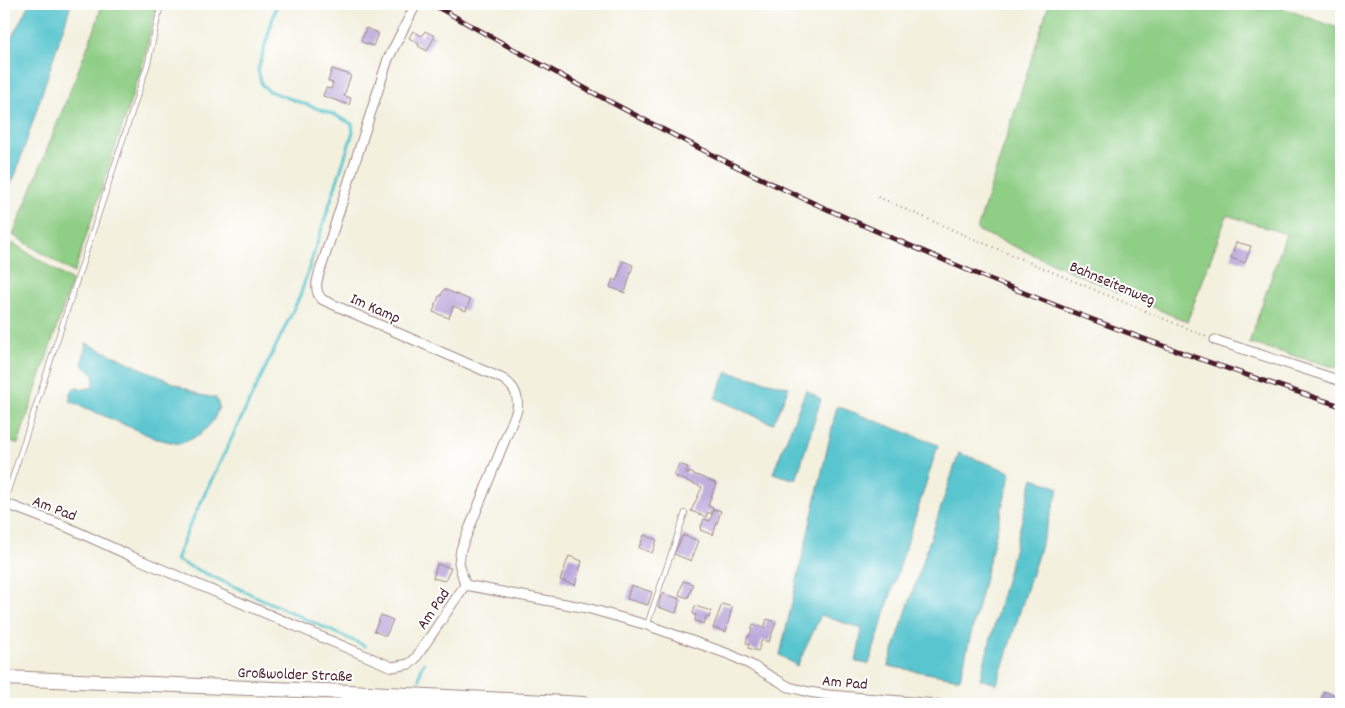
<svg xmlns="http://www.w3.org/2000/svg" width="1345" height="708" font-family="Dekko,sans-serif">
<style>
.green{fill:#8ece85;stroke:#6c7658}
.water{fill:#58c5cf;stroke:#51727d}
.lines{fill:none;stroke-linecap:round;stroke-linejoin:round}
.stream{stroke:#58c5cf;stroke-width:3}
.building{fill:#b9a6da}
.service-casing{stroke:#9e8884;stroke-width:6}
.minor-casing{stroke:#9e8884;stroke-width:11}
.primary-casing{stroke:#9e8884;stroke-width:16}
.path{stroke:#9e8884;stroke-width:2;stroke-dasharray:1 4;stroke-linecap:butt}
.service{stroke:#fff;stroke-width:4.5}
.minor{stroke:#fff;stroke-width:9}
.primary{stroke:#fff;stroke-width:14}
.rail-casing{stroke:#4a1f2b;stroke-width:5}
.rail{stroke:#fff;stroke-width:3;stroke-dasharray:9;stroke-linecap:butt}
.labels{text-anchor:middle;stroke-width:4;stroke-linejoin:round;paint-order:stroke}
.street-label{font-size:16px;fill:#4a1f2b;stroke:#fff}
</style>
<rect width="100%" height="100%" fill="#fff"/>
<filter id="ink" filterUnits="userSpaceOnUse"><feTurbulence type="fractalNoise" baseFrequency=".02" numOctaves="2"/><feDisplacementMap in="SourceGraphic" scale="10" xChannelSelector="R" yChannelSelector="G"/><feConvolveMatrix kernelMatrix="1 2 1 2 8 2 1 2 1" color-interpolation-filters="sRGB"/></filter>
<filter id="wash" filterUnits="userSpaceOnUse"><feTurbulence type="fractalNoise" baseFrequency=".0096" numOctaves="4" result="noise"/><feDisplacementMap in="SourceGraphic" scale="20" xChannelSelector="R" yChannelSelector="G"/><feGaussianBlur stdDeviation="1.12" result="paint"/><feColorMatrix in="noise" values="0 0 0 0 0 0 0 0 0 0 0 0 0 0 0 0 0 1.4 0 .05"/><feComposite in="paint" operator="in"/></filter>
<g filter="url(#wash)">
<rect width="100%" height="100%" fill="#f3f0de"/>
<g class="green">
<polygon points="102,4 157,4 144,60 74,273 13,235 95,28"/>
<polygon points="1049,4 1271,4 1341,29 1341,369 1249,343 1286,234 1227,215 1187,322 977,230"/>
<polygon points="13,243 72,281 18,444 4,439 4,265"/>
</g>
<g class="water">
<polygon points="29,4 71,4 15,176 4,199 4,52"/>
<polygon points="86,343 200,395 216,398 219,406 214,420 200,435 180,444 157,439 70,401 70,392 78,387 83,389 93,387 94,374 82,365"/>
<polygon points="727,372 789,387 773,424 715,398"/>
<polygon points="806,390 821,399 796,480 773,473"/>
<polygon points="837,406 938,445 869,664 856,662 862,629 821,615 797,666 780,655"/>
<polygon points="959,453 1011,472 960,679 888,666"/>
<polygon points="1033,478 1059,488 997,684 980,679"/>
</g>
<g class="lines">
<g class="stream">
<polyline points="277,4 258,70 262,85 269,91 335,115 352,124 353,132 300,296 188,529 176,560 365,646"/>
<polyline points="419,680 421,668 424,663"/>
</g>
</g>
<g id="blocks">
<g class="building">
<polygon points="366,28 378,33 373,46 361,42"/>
<polygon points="413,31 422,36 425,31 435,36 427,51 418,46 419,44 409,38"/>
<polygon points="332,69 351,75 344,96 351,98 349,105 323,96 326,88 331,89 333,83 328,81"/>
<polygon points="1236,242 1251,246 1245,263 1231,258"/>
<polygon points="623,261 633,265 625,293 610,287 613,279 617,281"/>
<polygon points="444,289 470,300 466,311 453,306 449,318 433,312 439,296 441,296"/>
<polygon points="679,464 688,467 686,473 689,474 689,472 716,483 708,506 713,508 711,514 708,512 706,517 691,511 702,487 674,476"/>
<polygon points="714,509 721,511 713,535 700,530 704,519 710,521"/>
<polygon points="644,535 657,540 652,553 639,548"/>
<polygon points="683,535 699,541 691,561 674,554"/>
<polygon points="569,556 582,561 575,585 560,580"/>
<polygon points="437,564 451,568 445,581 433,578"/>
<polygon points="683,581 693,584 688,598 679,595"/>
<polygon points="631,585 652,592 648,605 627,599"/>
<polygon points="662,593 680,599 676,613 658,607"/>
<polygon points="722,604 732,607 726,632 713,628"/>
<polygon points="695,606 711,611 709,618 706,617 704,624 695,621 696,615 693,614"/>
<polygon points="381,615 393,620 386,636 374,631"/>
<polygon points="767,619 776,622 769,642 762,640 758,651 748,648 749,644 746,643 748,636 750,636 753,624 764,628"/>
<polygon points="1324,691 1341,697 1341,704 1320,704"/>
</g>
</g>
</g>
<g filter="url(#ink)">
<use href="#blocks" fill-opacity="0" stroke="#9e8884" stroke-width="1"/>
<g class="lines">
<g class="service-casing">
<g id="service">
<polyline points="4,503 148,63 161,4"/>
<polyline points="647,625 685,513"/>
</g>
</g>
<g class="minor-casing">
<g id="minor">
<path d="M 416,4 L 388,59 L 323,262 C 319,274 311,291 323,300 L 503,379 C 515,387 519,396 517,410 L 461,549 L 459,563 L 465,585"/>
<polyline points="1215,340 1341,381"/>
<polyline points="4,503 67,527 133,557 392,667 409,664 415,659 465,585"/>
<polyline points="465,585 587,608 647,625 731,655 751,665 789,687 809,692 828,695 937,704"/>
</g>
</g>
<g class="primary-casing">
<polyline id="primary" points="4,678 349,692 584,704"/>
</g>
<polyline class="path" points="878,197 969,237 1207,337"/>
<use href="#service" class="service"/>
<use href="#minor" class="minor"/>
<use href="#primary" class="primary"/>
<g class="rail-casing">
<path id="rail" d="M 432,4 C 556,73 680,142 809,201 C 982,280 1160,349 1341,406"/>
</g>
<use href="#rail" class="rail"/>
</g>
</g>
<g class="labels">
<g class="street-label">
<text transform="translate(1113 282) rotate(23)" y="6">Bahnseitenweg</text>
<text transform="translate(376 307) rotate(24)" y="6">Im Kamp</text>
<text transform="translate(55 507) rotate(21)" y="6">Am Pad</text>
<text transform="translate(432 608) rotate(-56)" y="6">Am Pad</text>
<text transform="translate(295 673) rotate(2)" y="6">Großwolder Straße</text>
<text transform="translate(845 681) rotate(5)" y="6">Am Pad</text>
</g>
</g>
<rect width="1345" height="708" fill="none" stroke="#fff" stroke-width="20"/>
</svg>
